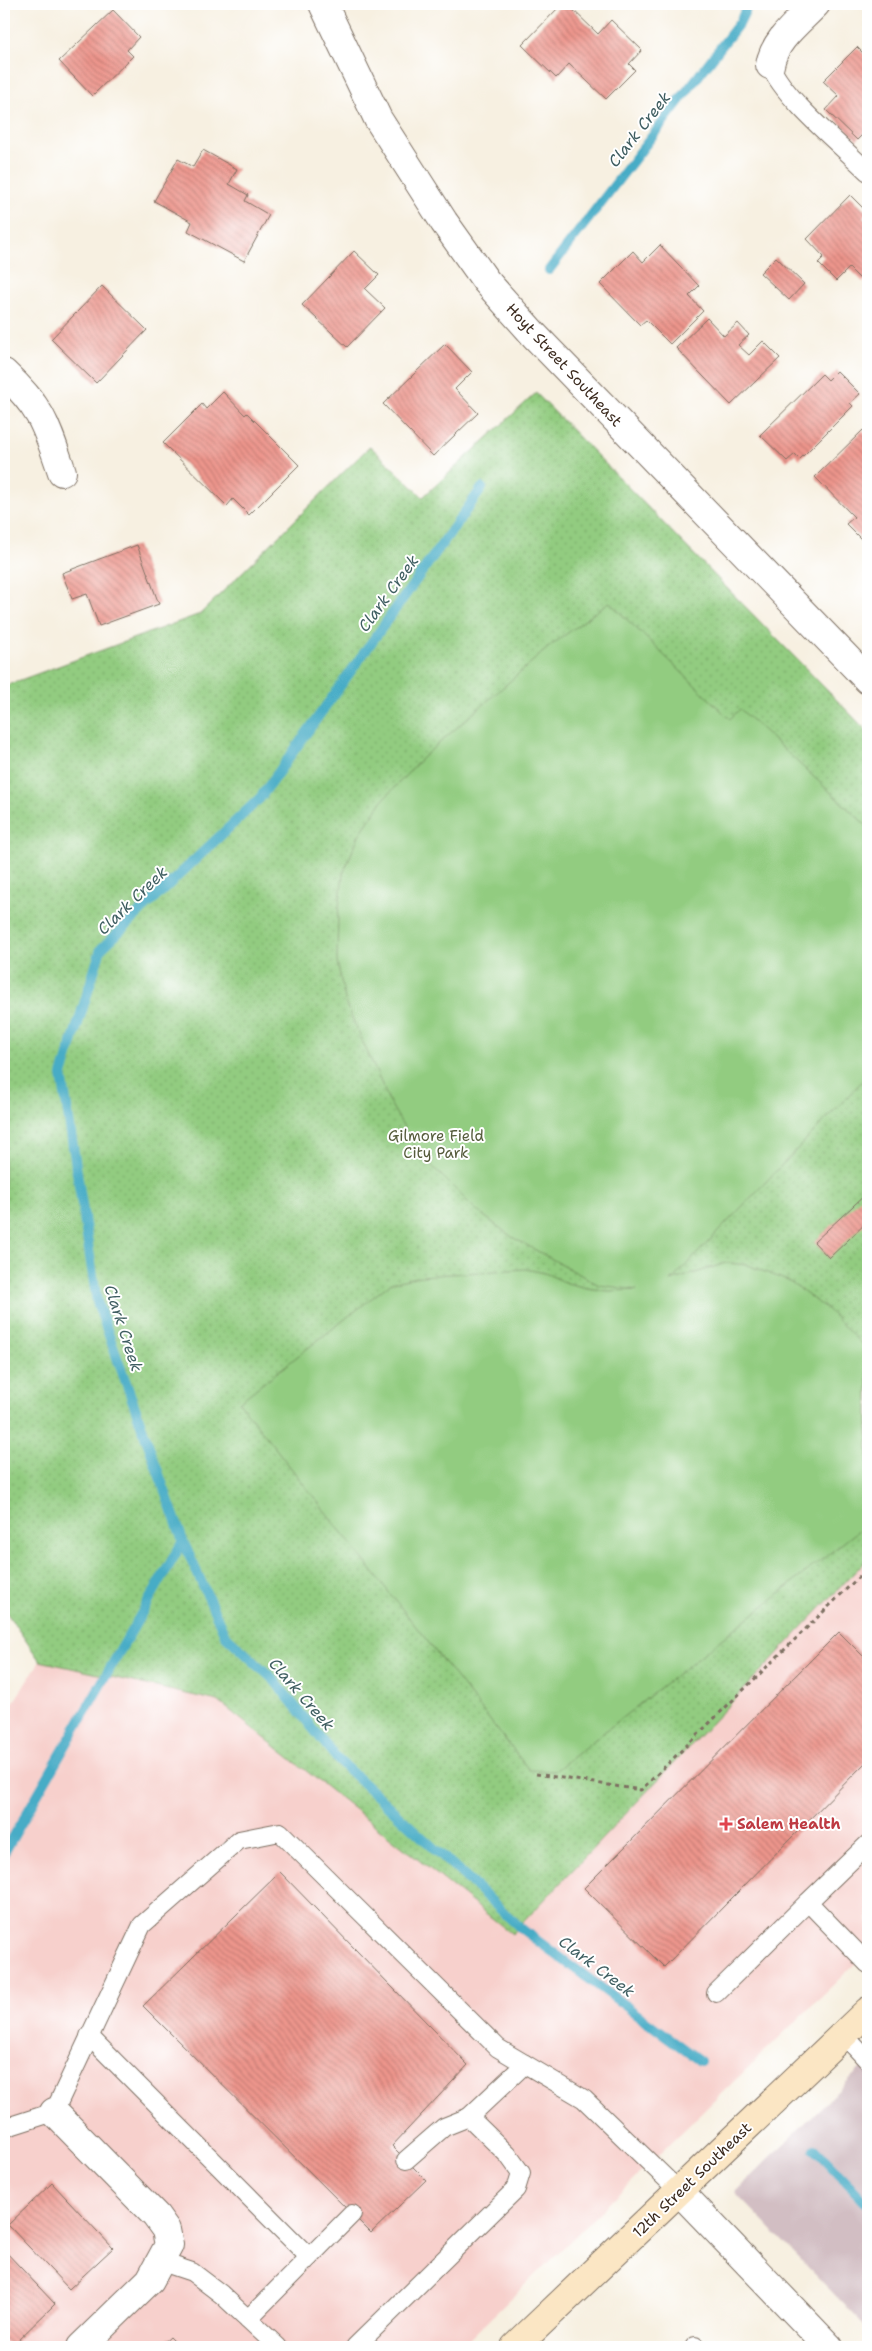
<svg xmlns="http://www.w3.org/2000/svg" width="872" height="2351" font-family="'Shantell Sans',sans-serif">
<style>
.built{fill:#f7d0cc}
.industrial{fill:#d2bec3}
.park{fill:url(#park-dots);stroke:#667b4f}
.pitch{fill:#92cc80;stroke:#667b4f}
.lines{fill:none;stroke-linecap:round;stroke-linejoin:round}
.stream{stroke:#46acc6;stroke-width:10}
.building{fill:url(#building-back-hatch)}
.service-casing{stroke:#7d6f62;stroke-width:20}
.minor-casing{stroke:#7d6f62;stroke-width:30}
.tertiary-casing{stroke:#7d6f62;stroke-width:30}
.secondary-casing{stroke:#7d6f62;stroke-width:30}
.path{stroke:#7d6f62;stroke-width:3;stroke-dasharray:4 4;stroke-linecap:butt}
.service{stroke:#fff;stroke-width:18}
.minor{stroke:#fff;stroke-width:28}
.tertiary{stroke:#fff;stroke-width:28}
.secondary{stroke:#fbe6c4;stroke-width:28}
.health-dot{fill:#e0444e;stroke:#fff;stroke-width:2}
.labels{text-anchor:middle;stroke-width:4;stroke-linejoin:round;paint-order:stroke}
.street-label{font-size:15px;fill:#3b2a1e;stroke:#fff}
.park-label{font-size:15px;fill:#555b3b;stroke:#fff}
.health-label{font-size:15px;font-weight:bold;fill:#be3a42;stroke:#fff;text-anchor:start}
.water-label{font-size:16px;font-style:italic;fill:#3f5e61;stroke:#fff}
</style>
<defs>
<pattern id="park-dots" width="8" height="8" patternUnits="userSpaceOnUse" patternTransform="scale(1.25)"><rect width="8" height="8" fill="#92cc80"/><path d="M2 2h.1M6 6h.1" fill="none" stroke="#7faf6e" stroke-width="1.8" stroke-linecap="round"/></pattern>
<pattern id="building-back-hatch" width="6" height="6" patternUnits="userSpaceOnUse" patternTransform="scale(1.25)"><rect width="6" height="6" fill="#ed958c"/><path d="M-1 5l2 2M0 0l6 6M5-1l2 2" fill="none" stroke="#c17a72"/></pattern>
</defs>
<rect width="100%" height="100%" fill="#fff"/>
<filter id="ink" filterUnits="userSpaceOnUse"><feTurbulence type="fractalNoise" baseFrequency=".02" numOctaves="2"/><feDisplacementMap in="SourceGraphic" scale="10" xChannelSelector="R" yChannelSelector="G"/><feConvolveMatrix kernelMatrix="1 2 1 2 8 2 1 2 1" color-interpolation-filters="sRGB"/></filter>
<filter id="wash" filterUnits="userSpaceOnUse"><feTurbulence type="fractalNoise" baseFrequency=".0096" numOctaves="4" result="noise"/><feDisplacementMap in="SourceGraphic" scale="20" xChannelSelector="R" yChannelSelector="G"/><feGaussianBlur stdDeviation="1.12" result="paint"/><feColorMatrix in="noise" values="0 0 0 0 0 0 0 0 0 0 0 0 0 0 0 0 0 1.4 0 .05"/><feComposite in="paint" operator="in"/></filter>
<g filter="url(#wash)">
<rect width="100%" height="100%" fill="#f7f0e1"/>
<polygon class="built" points="868,1558 868,1951 461,2347 4,2347 4,1717 40,1661 218,1701 512,1934"/>
<polygon class="industrial" points="868,2061 868,2329 735,2192"/>
<polygon class="park" points="536,393 868,732 868,1558 512,1934 218,1701 40,1661 4,1609 4,686 200,614 370,446 423,497"/>
<polygon class="pitch" points="609,602 730,719 740,709 868,827 868,1075 671,1281 726,1263 747,1265 788,1281 827,1309 865,1348 868,1354 868,1523 555,1771 529,1770 239,1402 391,1283 421,1276 525,1269 545,1273 567,1283 587,1288 608,1291 637,1290 599,1285 512,1237 476,1210 419,1153 391,1105 346,1004 337,961 338,915 343,874 359,835 383,800 422,758 549,647"/>
<g class="lines">
<g class="stream">
<polyline points="549,270 740,22 748,4"/>
<polyline points="482,488 260,798 101,949 62,1075 97,1302 183,1541 225,1635 274,1680 338,1760 523,1930 700,2061"/>
<polyline points="4,1853 183,1541"/>
<polyline points="815,2149 868,2205"/>
</g>
</g>
<g id="blocks">
<g class="building">
<polygon points="562,4 567,4 598,34 611,20 642,50 629,64 635,70 606,99 569,64 556,78 522,45"/>
<polygon points="113,10 139,37 127,50 133,56 92,96 59,61"/>
<polygon points="857,47 868,58 868,129 857,140 826,110 839,96 823,81"/>
<polygon points="203,150 237,169 229,184 248,195 245,201 269,215 244,261 188,231 192,222 154,201 178,159 193,167"/>
<polygon points="850,195 867,212 863,217 868,222 868,277 863,282 849,268 836,281 818,263 824,257 807,239"/>
<polygon points="660,245 699,286 689,296 703,311 670,344 646,320 640,325 600,284 633,251 643,262"/>
<polygon points="354,251 379,275 365,289 385,308 347,347 302,305"/>
<polygon points="776,257 804,284 789,300 760,273"/>
<polygon points="102,286 147,330 96,383 51,339"/>
<polygon points="707,318 724,336 738,323 749,335 738,345 749,355 763,341 780,358 731,405 676,348"/>
<polygon points="445,344 472,372 455,389 478,413 433,456 383,404"/>
<polygon points="837,371 860,394 850,403 853,406 800,459 795,454 787,461 760,435 822,374 828,380"/>
<polygon points="223,392 245,415 247,413 299,465 249,515 233,499 227,506 163,443 202,404 206,409"/>
<polygon points="863,430 868,436 868,546 846,524 854,517 815,477"/>
<polygon points="137,545 159,604 99,626 87,594 72,599 62,573"/>
<polygon points="866,1194 868,1197 868,1221 829,1258 814,1242"/>
<polygon points="839,1632 868,1661 868,1760 664,1967 584,1888"/>
<polygon points="280,1872 468,2065 392,2146 426,2180 371,2233 143,2006"/>
<polygon points="52,2183 113,2248 69,2289 8,2225"/>
<polygon points="4,2250 55,2304 11,2347 4,2339"/>
<polygon points="170,2337 180,2347 159,2347"/>
</g>
</g>
</g>
<g filter="url(#ink)">
<use href="#blocks" fill-opacity="0" stroke="#7d6f62" stroke-width="1"/>
<g class="lines">
<g class="service-casing">
<g id="service">
<path d="M 770,65 C 784,99 841,145 868,172"/>
<polyline points="868,1844 808,1902 868,1964"/>
<polyline points="716,1993 808,1902"/>
<polyline points="844,2035 868,2061"/>
<polyline points="89,2036 309,2257"/>
<polyline points="4,2128 54,2112 142,1925 239,1840 280,1832 498,2048 584,2099 680,2192"/>
<polyline points="406,2160 444,2127 469,2117"/>
<polyline points="162,2262 192,2272 221,2294 278,2347"/>
<polyline points="248,2319 352,2214"/>
<polyline points="355,2347 516,2189 521,2173 508,2155 469,2117 525,2064"/>
<polyline points="694,2347 695,2346"/>
</g>
</g>
<g class="minor-casing">
<g id="minor">
<path d="M 770,65 C 774,40 799,22 816,4"/>
<path d="M 4,373 C 42,408 46,425 62,472"/>
<polyline points="54,2112 156,2216 166,2230 169,2245 150,2280 81,2347"/>
</g>
</g>
<g class="tertiary-casing">
<g id="tertiary">
<polyline points="323,4 378,119 444,222 486,281 535,336 868,680"/>
<polyline points="680,2192 829,2347"/>
</g>
</g>
<g class="secondary-casing">
<polyline id="secondary" points="515,2347 868,2011"/>
</g>
<polyline class="path" points="536,1774 641,1790 868,1568"/>
<use href="#service" class="service"/>
<use href="#minor" class="minor"/>
<use href="#tertiary" class="tertiary"/>
<use href="#secondary" class="secondary"/>
</g>
</g>
<path class="health-dot" d="M723.5 1816.5h5v5h5v5h-5v5h-5v-5h-5v-5h5z"/>
<g class="labels">
<g class="street-label">
<text transform="translate(564 365) rotate(47)" y="5">Hoyt Street Southeast</text>
<text transform="translate(692 2180) rotate(-44)" y="5">12th Street Southeast</text>
</g>
<g class="park-label">
<text x="436" y="1141">Gilmore Field<tspan x="436" dy="17">City Park</tspan></text>
</g>
<g class="health-label">
<text x="737" y="1829">Salem Health</text>
</g>
<g class="water-label">
<text transform="translate(639 129) rotate(-52)" y="6">Clark Creek</text>
<text transform="translate(388 593) rotate(-54)" y="6">Clark Creek</text>
<text transform="translate(132 900) rotate(-44)" y="6">Clark Creek</text>
<text transform="translate(124 1328) rotate(72)" y="6">Clark Creek</text>
<text transform="translate(302 1694) rotate(49)" y="6">Clark Creek</text>
<text transform="translate(597 1966) rotate(37)" y="6">Clark Creek</text>
</g>
</g>
<rect width="872" height="2351" fill="none" stroke="#fff" stroke-width="20"/>
</svg>
